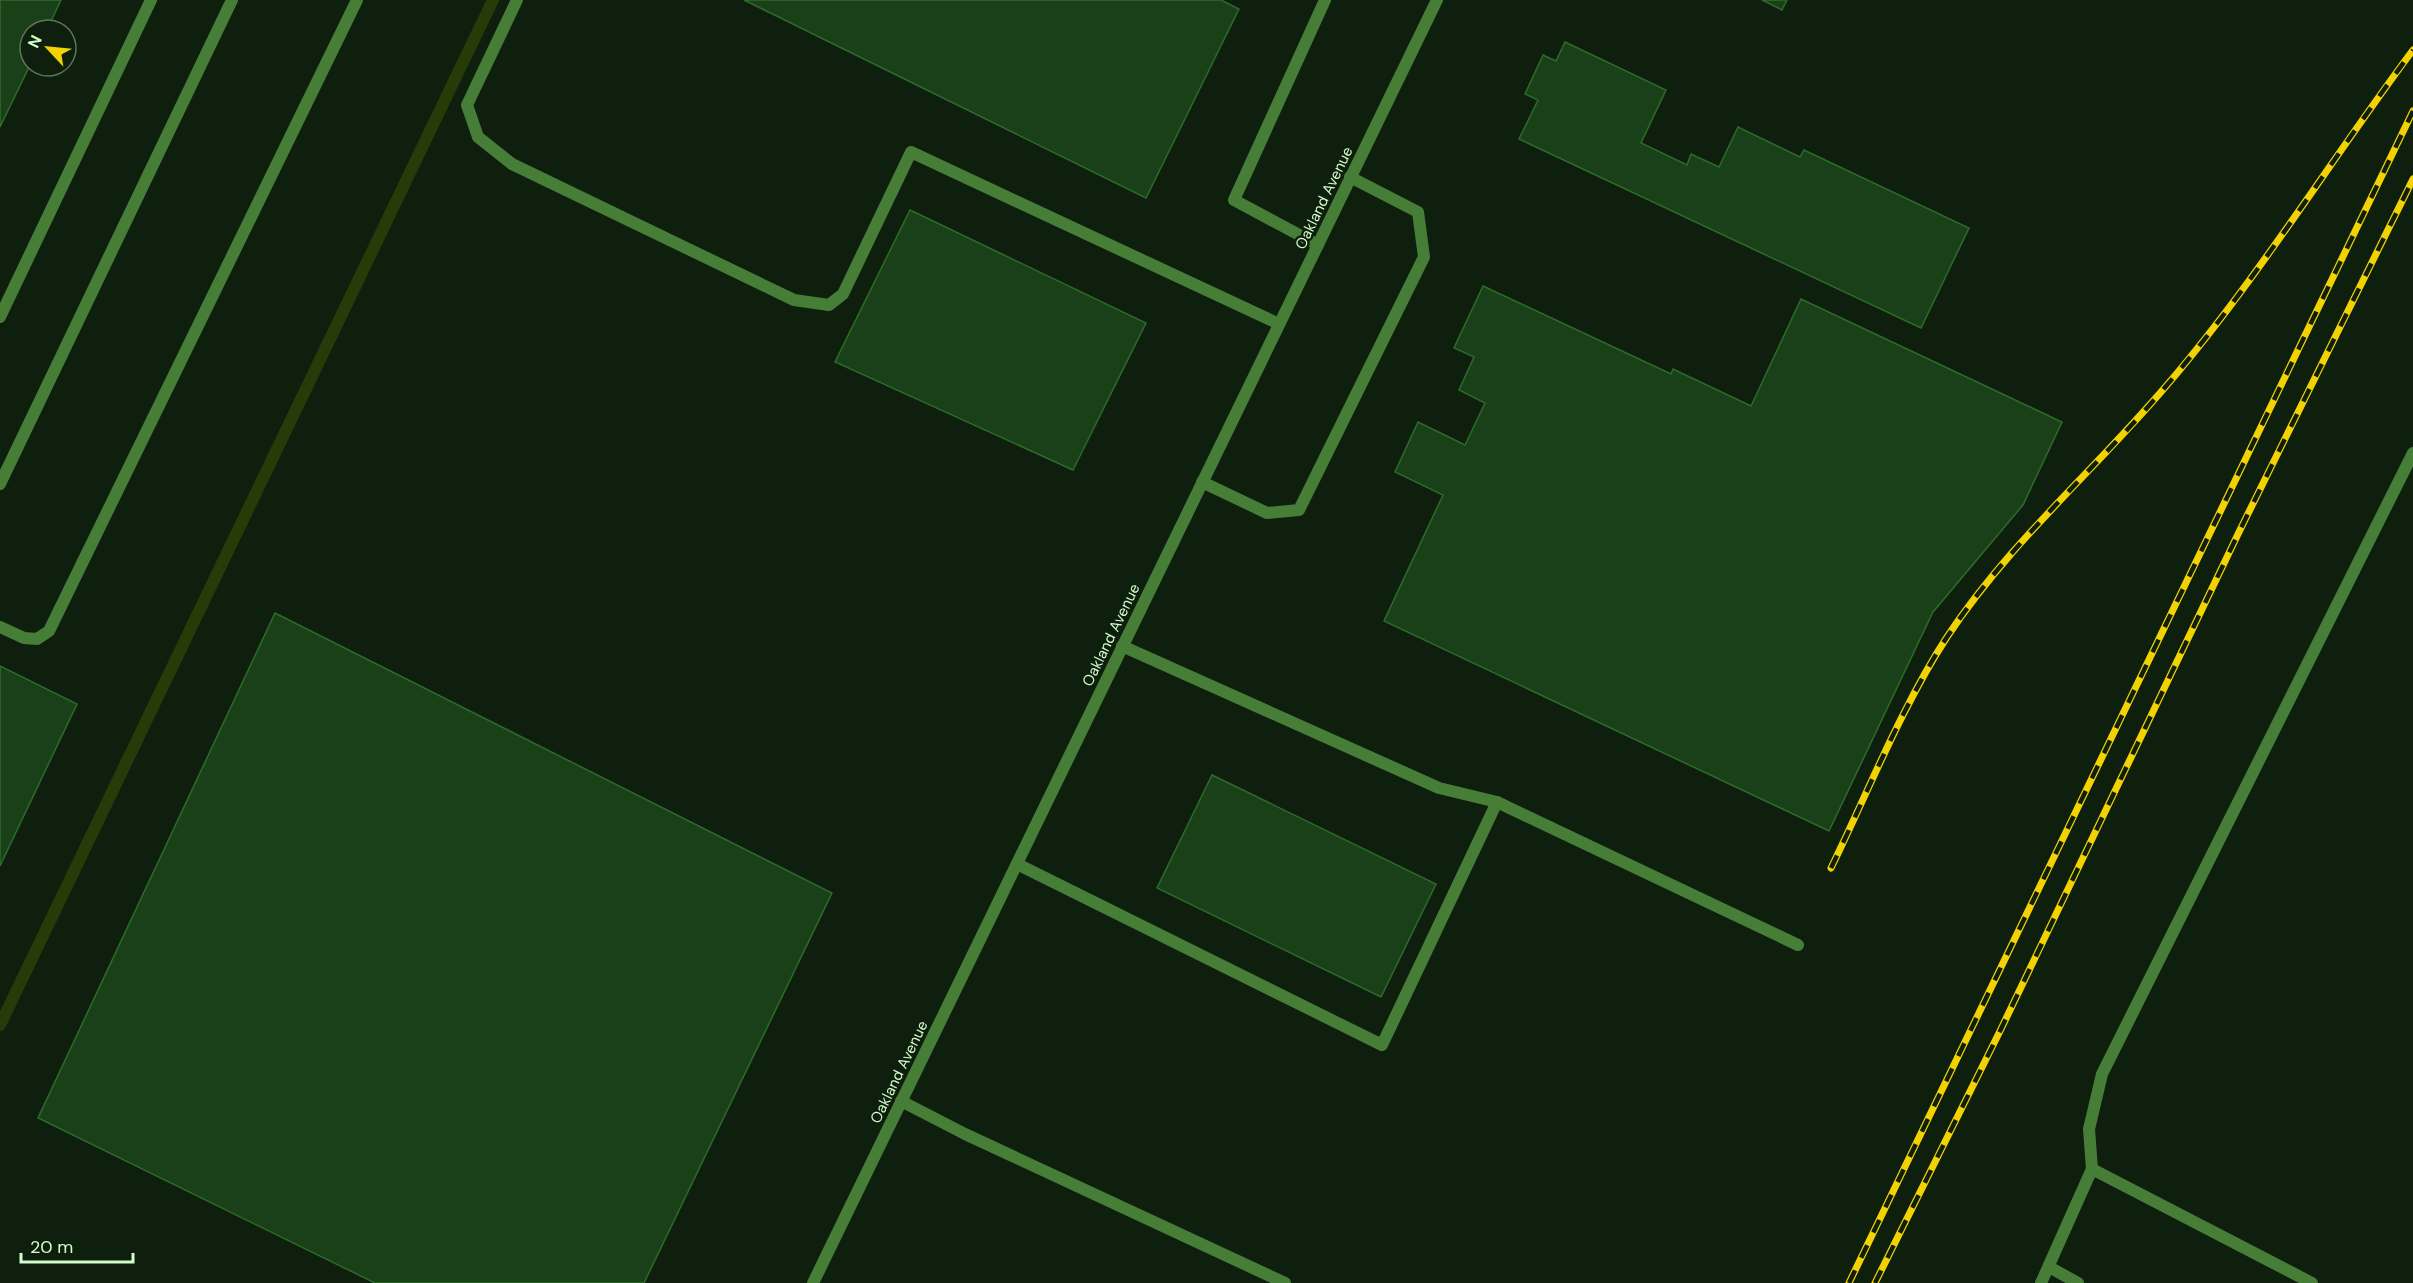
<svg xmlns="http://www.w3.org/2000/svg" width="2413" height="1283" font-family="'DM Sans',sans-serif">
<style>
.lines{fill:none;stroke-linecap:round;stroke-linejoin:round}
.stream{stroke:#273b09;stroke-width:12}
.building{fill:#1a4019;stroke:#2e6b2b;stroke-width:1.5}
.service{stroke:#467e38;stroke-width:12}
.minor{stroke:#467e38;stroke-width:12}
.rail-casing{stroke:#f2d203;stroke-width:7}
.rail{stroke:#0e1f0d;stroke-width:4.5;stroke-dasharray:14;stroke-linecap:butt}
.labels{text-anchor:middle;stroke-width:5;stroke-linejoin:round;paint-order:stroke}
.street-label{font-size:15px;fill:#d2fecb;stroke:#0e1f0d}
</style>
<rect width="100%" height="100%" fill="#0e1f0d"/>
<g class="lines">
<polyline class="stream" points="0,1025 493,0"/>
</g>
<g class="building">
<polygon points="0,0 61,0 47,30 30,30 30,65 0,127"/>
<polygon points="744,0 1221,0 1239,9 1146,198"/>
<polygon points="1762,0 1787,0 1782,10"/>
<polygon points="1565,42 1666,90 1641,143 1687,165 1691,154 1719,167 1738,127 1800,157 1804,150 1969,228 1921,328 1519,139 1538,100 1525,94 1543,55 1556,61"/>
<polygon points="910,210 1146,323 1073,470 835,362"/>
<polygon points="1483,286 1671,374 1673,369 1751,406 1801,299 2062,422 2023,505 1933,612 1829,831 1384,621 1443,495 1395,472 1418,422 1465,445 1485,403 1459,390 1474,357 1454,348"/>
<polygon points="275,613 832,893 644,1283 375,1283 38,1118"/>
<polygon points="0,666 77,704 0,866"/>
<polygon points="1212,775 1436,884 1381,997 1157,888"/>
</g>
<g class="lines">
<g class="service">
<polyline points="517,0 467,105 478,137 512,164 794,300 829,305 843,294 911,152 1279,324"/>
<polyline points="1318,245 1234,200 1325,0"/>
<polyline points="0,317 151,0"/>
<polyline points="1202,482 1267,513 1299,510 1424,257 1418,212 1350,177"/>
<polyline points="0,484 232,0"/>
<polyline points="0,627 24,638 37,639 49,631 357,0"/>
<polyline points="1122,646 1439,788 1497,802 1798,945"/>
<polyline points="1017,864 1382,1045 1497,802"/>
<polyline points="901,1101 965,1134 1285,1283"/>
<polyline points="2049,1267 2078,1283"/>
<polyline points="2041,1283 2092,1169"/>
<polyline points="2312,1283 2092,1169 2089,1129 2102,1074 2413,453"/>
</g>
<polyline class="minor" points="813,1283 1437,0"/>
<g class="rail-casing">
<g id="rail">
<path d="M 1831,868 C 1867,794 1902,706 1947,637 C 2009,543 2095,470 2167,385 C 2257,280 2330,161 2413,50"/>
<polyline points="1849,1283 2413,111"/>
<polyline points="1875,1283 2001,1029 2239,532 2413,179"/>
</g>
</g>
<use href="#rail" class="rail"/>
</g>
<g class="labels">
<g class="street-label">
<text transform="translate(1324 198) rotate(-64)" y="5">Oakland Avenue</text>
<text transform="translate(1111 635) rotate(-64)" y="5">Oakland Avenue</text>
<text transform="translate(899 1072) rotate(-64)" y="5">Oakland Avenue</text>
</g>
</g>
<g transform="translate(48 48) rotate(296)"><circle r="28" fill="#0e1f0d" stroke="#5c7859" stroke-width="1.5"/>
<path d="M0-4.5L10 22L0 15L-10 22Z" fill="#f2d203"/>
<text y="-9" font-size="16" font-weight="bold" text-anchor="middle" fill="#d2fecb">N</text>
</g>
<path d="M21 1253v9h112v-9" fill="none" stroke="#d2fecb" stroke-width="3"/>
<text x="30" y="1253" font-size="18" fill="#d2fecb" stroke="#0e1f0d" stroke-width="4.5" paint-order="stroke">20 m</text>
</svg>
